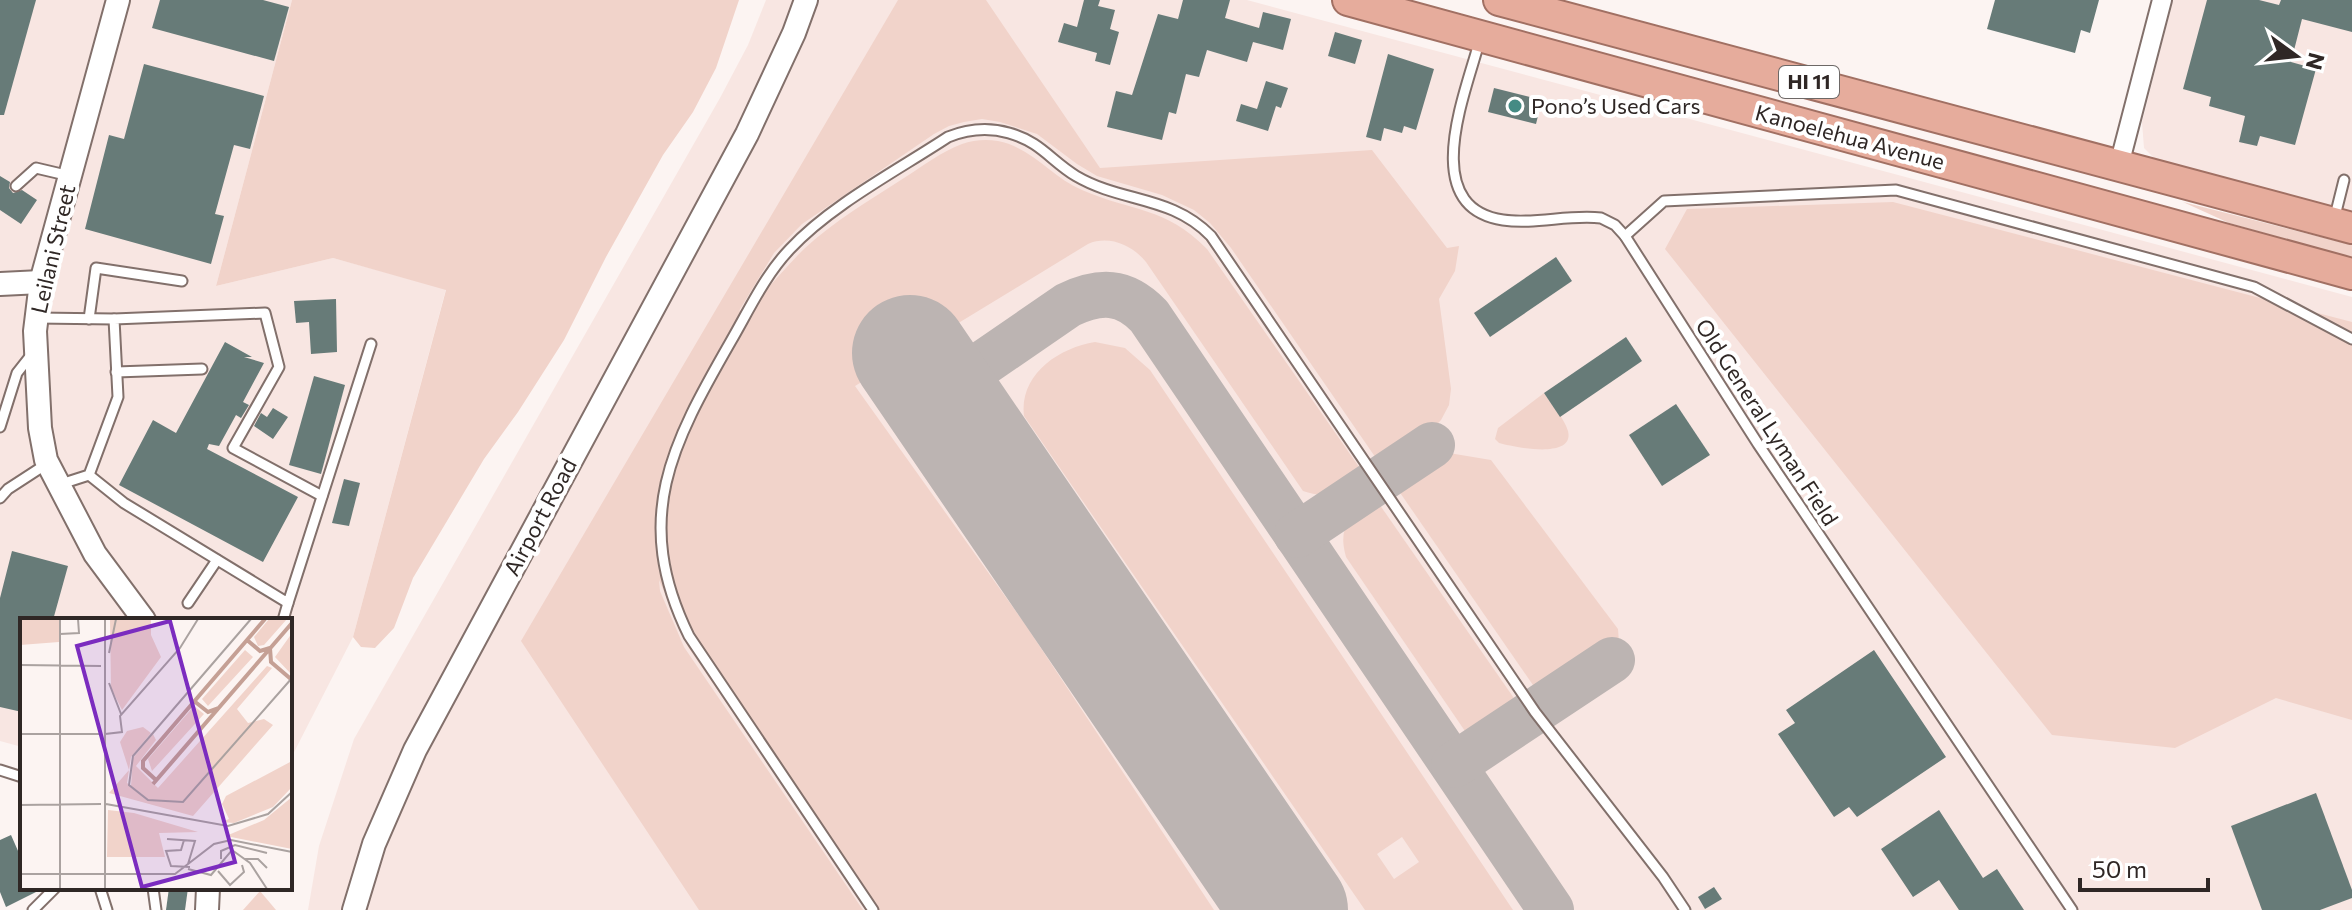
<svg xmlns="http://www.w3.org/2000/svg" width="2352" height="910" font-family="Commissioner,sans-serif">
<style>
.built{fill:#f8e6e2}
.green{fill:#f1d3ca;fill-rule:evenodd}
.lines{fill:none;stroke-linecap:round;stroke-linejoin:round}
.taxiway{stroke:#bcb4b2;stroke-width:46}
.runway{stroke:#bcb4b2;stroke-width:116}
.building{fill:#677b78}
.service-casing{stroke:#82706b;stroke-width:13}
.minor-casing{stroke:#82706b;stroke-width:22}
.tertiary-casing{stroke:#82706b;stroke-width:26}
.trunk-casing{stroke:#a17063;stroke-width:34}
.service{stroke:#fff;stroke-width:9}
.minor{stroke:#fff;stroke-width:18}
.tertiary{stroke:#fff;stroke-width:22}
.trunk{stroke:#e6ac9c;stroke-width:30}
.poi-dot{fill:#458b84;stroke:#fff;stroke-width:3}
.labels{text-anchor:middle;stroke-width:8;stroke-linejoin:round;paint-order:stroke}
.shield{fill:#fff;stroke:#6d6866;stroke-width:2}
.shield-label{font-size:20px;font-weight:bold;fill:#2f2725}
.poi-label{font-size:22px;fill:#2f2725;stroke:#fff;text-anchor:start}
.street-label{font-size:22px;fill:#2f2725;stroke:#fff}
.inset-river{fill:none;stroke:#c5a095;stroke-width:4}
.inset-road{fill:none;stroke:#aaa2a0;stroke-width:2}
.view{fill:#7b2cbf;fill-opacity:0.15;stroke:#7b2cbf;stroke-width:4}
.inset-edge{fill:none;stroke:#2f2725;stroke-width:4}
</style>
<rect width="100%" height="100%" fill="#fcf4f2"/>
<g class="built">
<polygon points="0,0 292,0 216,286 333,258 446,289 353,637 290,760 290,620 22,620 22,747 0,741"/>
<polygon points="766,0 1247,0 2352,297 2352,910 308,910 319,846 354,739 720,98 748,45"/>
<polygon points="2173,0 2352,0 2352,212 2156,160 2144,148 2142,122"/>
</g>
<g class="green">
<polygon points="292,0 739,0 716,68 693,112 663,155 606,257 564,340 518,412 484,459 413,578 394,628 375,648 361,647 353,637 446,290 333,258 216,286"/>
<path d="M 898,0 L 986,0 L 1100,168 L 1372,150 L 1447,248 L 1459,246 L 1455,271 L 1439,299 L 1451,389 L 1449,405 L 1441,420 L 1430,432 L 1380,464 L 1231,248 L 1210,223 L 1194,210 L 1162,195 L 1097,176 L 1077,164 L 1037,134 L 1000,122 L 982,119 L 964,122 L 949,126 L 934,134 L 802,224 L 774,253 L 739,311 C 763,298 783,269 804,249 C 834,221 870,200 904,178 C 923,166 941,152 962,144 C 973,140 986,139 998,141 C 1033,148 1051,177 1082,190 C 1132,212 1165,206 1207,249 L 1366,477 C 1344,491 1328,500 1303,491 L 1146,262 C 1132,245 1109,235 1088,244 L 855,386 L 1025,624 L 1214,910 L 868,910 L 688,647 L 659,580 L 660,591 L 684,647 L 863,910 L 699,910 L 521,641 Z"/>
<polygon points="1893,202 2352,322 2352,720 2276,698 2175,748 2052,735 1665,249 1687,209"/>
<polygon points="2183,202 2352,245 2352,258 2229,223"/>
<path d="M 1095,342 L 1125,348 L 1150,370 L 1513,910 L 1365,910 L 1024,416 C 1019,375 1058,348 1095,342 ZM 1402,837 L 1419,862 L 1394,879 L 1377,854 Z"/>
<path d="M 1544,393 C 1552,404 1564,418 1568,431 C 1575,460 1514,447 1499,443 L 1495,439 L 1498,428 Z"/>
<polygon points="1449,453 1491,460 1618,629 1619,642 1535,688 1394,484 1424,463"/>
<path d="M 1375,498 L 1518,704 L 1473,733 L 1467,734 L 1346,557 C 1337,525 1351,515 1375,498 Z"/>
<polygon points="260,891 276,910 243,910"/>
</g>
<g class="lines">
<g class="taxiway">
<path d="M 937,395 L 1068,305 C 1100,290 1124,290 1149,316 L 1551,910"/>
<polyline points="1297,535 1432,445"/>
<polyline points="1454,765 1612,660"/>
</g>
<polyline class="runway" points="910,353 1290,910"/>
</g>
<g class="building">
<polygon points="0,0 36,0 4,115 0,115"/>
<polygon points="160,0 263,0 289,7 274,61 152,28"/>
<polygon points="1084,0 1100,0 1098,6 1115,10 1110,29 1119,32 1110,65 1095,61 1097,53 1058,42 1064,23 1077,27"/>
<polygon points="1183,0 1230,0 1225,18 1259,28 1263,12 1291,19 1283,50 1253,42 1247,62 1207,50 1199,77 1186,74 1176,114 1169,112 1162,140 1107,127 1116,91 1132,95 1158,14 1178,19"/>
<polygon points="1995,0 2099,0 2090,33 2081,30 2075,53 1987,29"/>
<polygon points="2207,0 2259,0 2279,5 2281,0 2352,0 2352,32 2302,19 2291,62 2316,69 2295,145 2260,136 2257,146 2239,142 2245,116 2209,106 2211,97 2183,89"/>
<polygon points="1335,32 1362,40 1355,64 1328,56"/>
<polygon points="1388,54 1434,69 1416,130 1404,126 1402,133 1384,128 1381,141 1366,137"/>
<polygon points="144,64 264,96 250,149 234,145 215,214 224,216 211,264 85,229 109,135 124,139"/>
<polygon points="1266,81 1288,88 1281,108 1276,106 1268,131 1236,121 1241,104 1257,109"/>
<polygon points="1494,88 1542,100 1536,124 1488,112"/>
<polygon points="0,176 10,182 9,188 13,193 22,190 37,200 21,224 0,210"/>
<polygon points="1556,257 1572,281 1490,337 1474,313"/>
<polygon points="336,299 337,352 311,354 309,322 296,323 294,301"/>
<polygon points="1626,337 1642,361 1560,417 1544,393"/>
<polygon points="225,342 252,357 244,357 264,363 243,402 249,405 241,418 236,415 219,446 209,444 207,449 298,497 263,562 119,485 153,420 176,433"/>
<polygon points="314,376 345,385 321,474 289,465"/>
<polygon points="1676,404 1710,455 1662,486 1629,435"/>
<polygon points="273,408 288,417 273,439 254,426 261,413 267,417"/>
<polygon points="344,479 360,483 349,526 332,523"/>
<polygon points="12,551 68,566 53,620 22,620 22,712 0,707 0,598"/>
<polygon points="1874,650 1946,757 1857,817 1849,807 1834,817 1778,734 1795,723 1786,710"/>
<polygon points="2316,793 2352,890 2352,898 2320,910 2262,910 2231,826"/>
<polygon points="1939,810 1983,878 1997,869 2024,910 1959,910 1939,880 1913,897 1881,849"/>
<polygon points="11,835 22,860 22,888 44,888 6,907 0,892 0,840"/>
<polygon points="1714,887 1722,899 1705,909 1698,897"/>
<polygon points="169,888 188,888 185,910 166,910"/>
</g>
<g class="lines">
<g class="service-casing">
<g id="service">
<path d="M 1480,39 C 1467,90 1416,207 1503,220 C 1535,225 1569,214 1601,218 L 1615,225 L 1625,236 L 1758,444 L 2072,910"/>
<polyline points="16,186 36,168 70,176"/>
<polyline points="2334,220 2344,180"/>
<polyline points="1625,236 1664,201 1896,190 2254,287 2352,339"/>
<polyline points="37,318 114,319"/>
<polyline points="89,319 96,268 182,281"/>
<polyline points="116,372 202,369"/>
<polyline points="0,427 17,373 32,354"/>
<polyline points="89,475 124,503 288,603 371,344"/>
<polyline points="61,484 89,475 118,397 114,319 265,313 279,367 233,448 322,496"/>
<polyline points="0,498 8,489 48,463"/>
<polyline points="188,603 217,560"/>
<polyline points="283,620 288,603"/>
<polyline points="0,770 22,777"/>
<polyline points="100,888 107,910"/>
<polyline points="153,888 156,910"/>
<polyline points="33,910 55,888"/>
<path d="M 873,910 L 689,636 C 631,518 672,444 731,341 C 749,310 765,275 790,249 C 831,205 898,170 948,137 C 968,129 988,127 1009,133 C 1041,142 1051,161 1076,176 C 1122,203 1171,195 1211,236 L 1535,712 L 1663,877 L 1685,910"/>
</g>
</g>
<g class="minor-casing">
<polyline id="minor" points="2119,165 2162,0"/>
</g>
<g class="tertiary-casing">
<g id="tertiary">
<polyline points="118,0 41,282 35,331 40,428 46,460 95,554 144,620"/>
<polyline points="0,284 41,282"/>
<polyline points="207,910 208,888"/>
<polyline points="354,910 374,844 415,750 747,134 794,33 806,0"/>
</g>
</g>
<g class="trunk-casing">
<g id="trunk">
<polyline points="1348,0 2352,274"/>
<polyline points="1499,0 2352,228"/>
</g>
</g>
<use href="#service" class="service"/>
<use href="#minor" class="minor"/>
<use href="#tertiary" class="tertiary"/>
<use href="#trunk" class="trunk"/>
</g>
<circle class="poi-dot" cx="1515" cy="106" r="8"/>
<g class="labels">
<rect class="shield" x="1779" y="66" width="60" height="32" rx="6"/>
<g class="shield-label">
<text x="1809" y="89">HI 11</text>
</g>
<g class="poi-label">
<text x="1531" y="114">Pono’s Used Cars</text>
</g>
<g class="street-label">
<text transform="translate(1850 137) rotate(15)" y="8">Kanoelehua Avenue</text>
<text transform="translate(53 249) rotate(-77)" y="8">Leilani Street</text>
<text transform="translate(1767 422) rotate(57)" y="8">Old General Lyman Field</text>
<text transform="translate(540 517) rotate(-62)" y="8">Airport Road</text>
</g>
</g>
<g transform="translate(20 618)">
<rect width="272" height="272" fill="#fcf4f2"/>
<path d="M 0,1 L 39,1 L 39,24 L 0,27 ZM 90,1 L 131,1 L 131,17 L 141,39 L 102,92 L 91,70 ZM 249,1 L 267,1 L 244,27 L 238,28 L 234,19 ZM 272,15 L 272,57 L 255,39 ZM 225,32 L 233,39 L 188,88 L 182,81 ZM 247,48 L 252,50 L 217,91 L 228,105 L 244,101 L 253,107 L 173,198 L 89,175 L 109,152 L 100,124 L 107,113 L 123,109 L 131,115 L 111,139 L 107,165 L 111,168 L 113,140 L 133,116 L 136,122 L 116,148 L 138,170 ZM 174,88 L 184,96 L 132,153 L 128,141 ZM 272,143 L 272,169 L 253,189 L 214,205 L 201,204 L 209,201 L 202,186 L 206,178 ZM 272,179 L 272,231 L 206,218 L 244,202 ZM 88,192 L 114,195 L 178,214 L 139,215 L 145,239 L 87,239 Z" fill="#f1d3ca"/>
<path class="inset-river" d="M 227,22 L 240,33 L 250,30 L 251,44 L 272,62M 174,83 L 188,94 L 199,90M 136,162 L 123,150 L 123,143 L 245,1M 133,166 L 272,5"/>
<path class="inset-road" d="M 40,1 L 40,271M 85,1 L 85,271M 231,1 L 113,138 L 109,167 L 128,182 L 163,184 L 272,60M 40,16 L 59,15 L 58,1M 89,35 L 96,1M 0,47 L 81,48M 89,65 L 101,96M 0,116 L 81,116M 85,116 L 102,114 L 100,98 L 160,30 L 178,1M 86,186 L 208,208 L 248,196 L 272,174M 0,187 L 81,186M 147,221 L 175,223 L 168,246M 164,222 L 161,232 L 146,233 L 151,248 L 170,249M 201,241 L 201,233 L 215,227 L 247,235M 225,241 L 238,241 L 247,250M 168,251 L 191,257 L 212,232 L 230,245 L 247,271M 198,253 L 210,267 L 224,254 L 222,247M 0,256 L 155,256 L 194,226 L 211,222 L 272,234"/>
<path class="view" d="M 150,3 L 215,244 L 122,269 L 57,28 Z"/>
<rect width="272" height="272" class="inset-edge"/>
</g>
<g transform="translate(2296 56) rotate(105)" stroke="#ffffff" stroke-width="6" paint-order="stroke">
<path d="M0-6L14 30L0 20L-14 30Z" fill="#2f2725"/>
<text y="-12" font-size="22" font-weight="bold" text-anchor="middle" fill="#2f2725">N</text>
</g>
<path d="M2080 878v12h128v-12" fill="none" stroke="#2f2725" stroke-width="4"/>
<text x="2092" y="878" font-size="24" fill="#2f2725" stroke="#ffffff" stroke-width="6" paint-order="stroke">50 m</text>
</svg>
